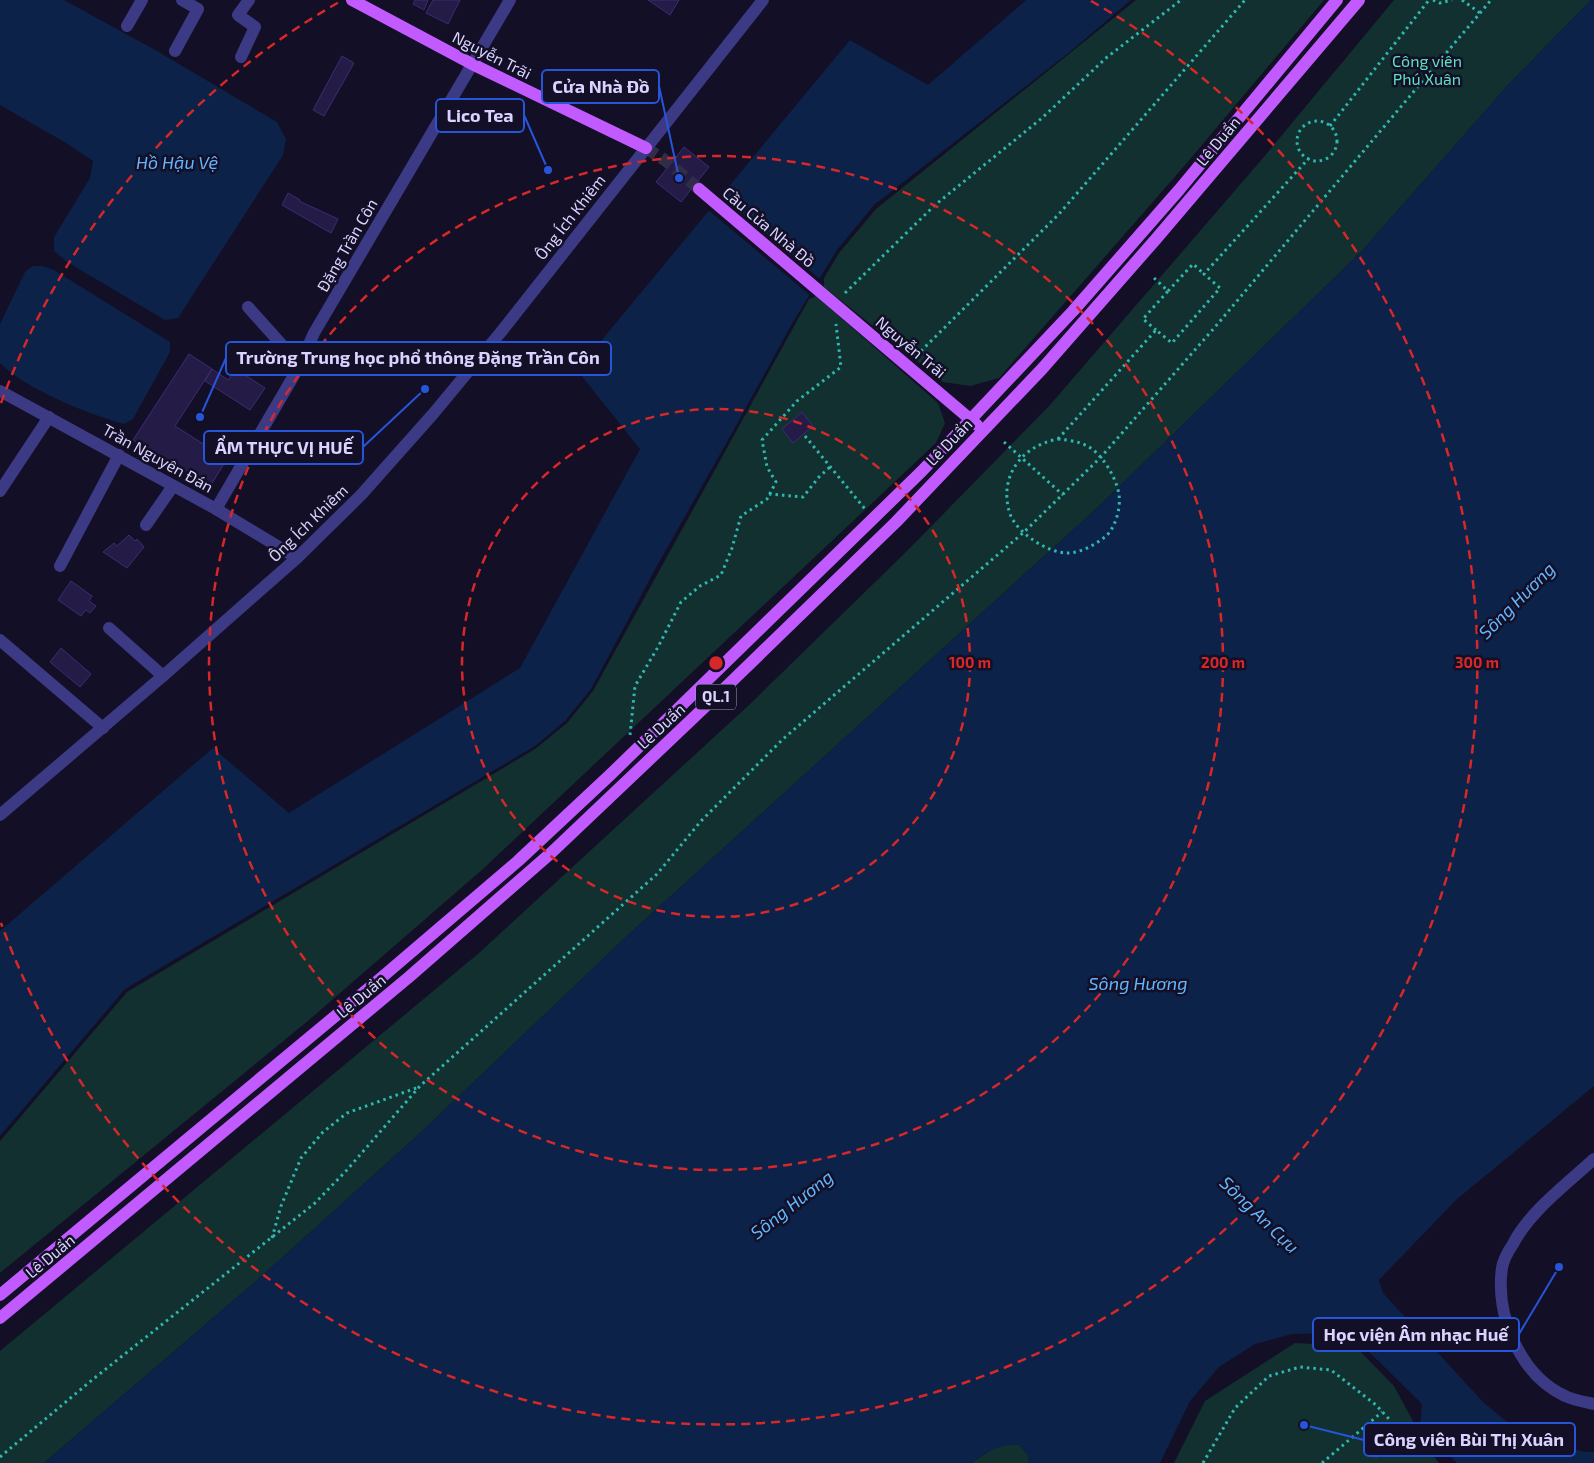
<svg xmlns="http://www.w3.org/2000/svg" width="1594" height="1463" font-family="'Exo 2',sans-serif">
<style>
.green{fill:#12302f}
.water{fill:#0c2248}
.pier{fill:#130f26}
.building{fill:#241b47;stroke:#3b2d73}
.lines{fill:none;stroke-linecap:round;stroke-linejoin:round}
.major-tunnel{stroke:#312d47;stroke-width:12;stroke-dasharray:12 6;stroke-linecap:butt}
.path{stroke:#2fb8b0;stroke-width:3;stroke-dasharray:2.5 4;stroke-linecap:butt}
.minor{stroke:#3d3a85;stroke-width:12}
.major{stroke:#c25bff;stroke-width:12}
.ring{fill:none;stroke:#d62828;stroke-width:2.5;stroke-dasharray:9 6}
.labels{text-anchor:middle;stroke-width:5;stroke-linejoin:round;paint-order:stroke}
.shield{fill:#130f26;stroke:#9e99be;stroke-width:1}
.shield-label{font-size:15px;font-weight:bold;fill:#d9d4ff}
.street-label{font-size:16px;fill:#d9d4ff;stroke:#130f26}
.park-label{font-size:16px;fill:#5fe0c0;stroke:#130f26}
.water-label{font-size:18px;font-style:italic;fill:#62b6ff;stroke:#130f26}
.centre{fill:#d62828;stroke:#130f26;stroke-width:2.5}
.ring-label{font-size:15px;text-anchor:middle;font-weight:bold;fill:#d62828;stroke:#130f26;stroke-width:5;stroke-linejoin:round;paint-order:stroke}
.leader{fill:none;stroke:#2655da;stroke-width:2}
.callout-dot{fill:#2655da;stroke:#130f26;stroke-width:2}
.callout{fill:#130f26;stroke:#2655da;stroke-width:2}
.callout-label{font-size:18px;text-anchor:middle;font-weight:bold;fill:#d9d4ff}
</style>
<rect width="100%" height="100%" fill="#130f26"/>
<g class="green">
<polygon points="1136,0 1324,0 1186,164 999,378 970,386 943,382 824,287 824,278 839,253 876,209"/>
<polygon points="1394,0 1591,0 1509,84 1361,252 1096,509 626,937 418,1135 263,1275 44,1463 0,1463 0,1351 479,953 749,705 907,551 1050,405 1263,158"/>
<polygon points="816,296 938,403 945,423 936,443 483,869 309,1020 0,1273 0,1141 127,992 535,749 567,723 593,691 809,299"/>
<polygon points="1295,1343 1355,1346 1394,1386 1428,1449 1439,1463 1174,1463 1205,1401"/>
<polygon points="1007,1444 1020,1445 1028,1455 1029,1463 971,1463 994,1448"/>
</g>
<g class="water">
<polygon points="0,0 64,0 157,51 277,122 286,139 283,155 178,318 165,320 67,262 54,251 54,237 90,178 93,161 66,143 0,105"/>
<polygon points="1026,0 1131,0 1071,51 874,205 837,250 793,322 732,433 658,564 591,689 565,721 535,746 125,989 0,1136 0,931 213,748 289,813 520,668 640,449 577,370 850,40 928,85"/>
<path d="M 1591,0 L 1594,0 L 1594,1086 L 1456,1200 L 1379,1280 L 1383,1293 L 1484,1403 L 1520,1432 L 1584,1452 L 1594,1452 L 1594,1463 L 1457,1463 L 1420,1425 L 1422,1404 L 1361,1344 L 1339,1333 L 1292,1334 L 1255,1344 L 1219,1367 L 1190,1401 L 1160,1463 L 1029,1463 L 1028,1455 L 1020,1445 C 998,1443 988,1452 971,1463 L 44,1463 L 263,1275 L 418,1135 L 626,937 L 1096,509 L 1361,252 L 1509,84 Z"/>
<path d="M 33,266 L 43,266 L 54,270 L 170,342 L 170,352 L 133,419 L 124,424 C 88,414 25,389 0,363 L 0,324 L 25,272 Z"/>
</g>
<polygon class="pier" points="719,194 821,280 811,296 707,209"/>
<g class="building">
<polygon points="415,0 428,0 424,10 413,4"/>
<polygon points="433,0 460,0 448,24 426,13"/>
<polygon points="648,0 679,0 670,15"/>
<polygon points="342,56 354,63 324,116 313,110"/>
<polygon points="684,147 709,167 681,202 656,182"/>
<polygon points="288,193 300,200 299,201 338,219 331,233 282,205"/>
<polygon points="189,354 212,369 175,426 227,459 209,488 133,440"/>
<polygon points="212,369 228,380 236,369 265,388 250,410 205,381"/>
<polygon points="802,412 813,426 793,443 782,429"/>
<polygon points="129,535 135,541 137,539 144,547 127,568 103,552 114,543 117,546"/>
<polygon points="71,581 92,596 89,601 96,606 90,613 86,610 81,616 58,600"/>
<polygon points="61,648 91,674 80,687 50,662"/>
<polygon points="1385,1426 1397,1440 1376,1458 1364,1444"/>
</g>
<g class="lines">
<polyline class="major-tunnel" points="646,148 666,161 699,189"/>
<g class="path">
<polyline points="1433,0 1440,3 1452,0"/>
<polyline points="1462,0 1480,13"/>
<circle cx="1317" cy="141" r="20"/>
<polyline points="1330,126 1429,0"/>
<polyline points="1154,278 1168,291 1143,319 1156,330"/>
<polyline points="1168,291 1193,264 1204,274"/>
<polyline points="845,293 935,205 1042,118 1106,58 1181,0"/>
<polyline points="921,351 1059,214 1245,0"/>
<polyline points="805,436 865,509"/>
<polyline points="1058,439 1156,330 1172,343 1220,288 1204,274 1309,158"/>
<path d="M 1058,439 C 1067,440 1078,441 1087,446 C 1102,453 1117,479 1119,495 C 1121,508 1115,529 1105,537 C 1094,545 1081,553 1067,553 C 1048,553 1017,533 1010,514 C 998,477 1021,446 1058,439 Z"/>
<polyline points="1004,442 1063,495"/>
<polyline points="769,494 803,497 819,477 830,467"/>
<polyline points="630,735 635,686 658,647 681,602 700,586 721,575 732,548 741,516 767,499 776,482 767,467 762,440 797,401 841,367 836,324"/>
<polyline points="272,1238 281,1206 301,1158 323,1132 347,1113 419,1087"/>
<polyline points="0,1457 92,1380 315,1203 346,1171 420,1086 657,874 701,821 783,739 1023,533 1101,457 1215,327 1491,0"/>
<polyline points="1203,1463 1235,1408 1269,1376 1300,1367 1331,1370 1376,1405 1389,1419"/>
<polyline points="1322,1463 1382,1412"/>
</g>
<g class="minor">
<polyline points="127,26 142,0"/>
<polyline points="175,51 198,9 182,0"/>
<polyline points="241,57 255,27 238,15 249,0"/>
<polyline points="248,307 300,365"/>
<polyline points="0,391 216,509 297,558"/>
<polyline points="0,491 49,417"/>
<polyline points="216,509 300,365 314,333 510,0"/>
<polyline points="146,525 173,486"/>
<polyline points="60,566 119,455"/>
<polyline points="109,628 163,676"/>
<polyline points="0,640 103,728"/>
<polyline points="0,815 163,676 297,558 361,495 433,414 501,332 763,0"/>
<path d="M 1594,1159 C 1567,1184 1530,1211 1513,1244 C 1509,1250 1503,1260 1502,1268 C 1495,1315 1520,1375 1565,1396 C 1573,1400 1585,1402 1594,1404"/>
</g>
<g class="major">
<polyline points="352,0 472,64 646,148"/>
<polyline points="699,189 977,425"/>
<polyline points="0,1295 381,978 518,861 610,775 922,471 1073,311 1179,190 1337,0"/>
<polyline points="0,1318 409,977 551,853 729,684 896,522 1042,369 1156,239 1359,0"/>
</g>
</g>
<g class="ring">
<circle cx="716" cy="663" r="254"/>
<circle cx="716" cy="663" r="507"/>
<path d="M1 403A761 761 0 0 1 341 1M1091 1A761 761 0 1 1 1 923"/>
</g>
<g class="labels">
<rect class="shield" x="696" y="684.5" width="40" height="25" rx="4"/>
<g class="shield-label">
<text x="716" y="702">QL.1</text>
</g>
<g class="street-label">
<text transform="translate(492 55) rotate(27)" y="6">Nguyễn Trãi</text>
<text transform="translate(1218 141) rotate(-50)" y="6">Lê Duẩn</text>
<text transform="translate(570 217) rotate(-52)" y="6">Ông Ích Khiêm</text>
<text transform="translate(769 227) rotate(40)" y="6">Cầu Cửa Nhà Đồ</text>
<text transform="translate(347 245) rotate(-60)" y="6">Đặng Trần Côn</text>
<text transform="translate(911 347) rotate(40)" y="6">Nguyễn Trãi</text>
<text transform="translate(949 442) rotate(-46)" y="6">Lê Duẩn</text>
<text transform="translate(158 458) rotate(29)" y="6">Trần Nguyên Đán</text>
<text transform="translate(308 523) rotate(-44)" y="6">Ông Ích Khiêm</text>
<text transform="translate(661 726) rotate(-43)" y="6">Lê Duẩn</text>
<text transform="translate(361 996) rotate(-40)" y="6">Lê Duẩn</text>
<text transform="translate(50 1256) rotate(-40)" y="6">Lê Duẩn</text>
</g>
<g class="park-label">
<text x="1427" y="67">Công viên<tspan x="1427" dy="18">Phú Xuân</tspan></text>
</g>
<g class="water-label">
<text x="177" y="169">Hồ Hậu Vệ</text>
<text transform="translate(1517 601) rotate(-45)" y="6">Sông Hương</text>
<text x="1138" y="990">Sông Hương</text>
<text transform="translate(792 1205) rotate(-38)" y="6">Sông Hương</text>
<text transform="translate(1259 1215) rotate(44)" y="6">Sông An Cựu</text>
</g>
</g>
<circle cx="716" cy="663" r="8" class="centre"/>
<g class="ring-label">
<text x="970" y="668">100 m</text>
<text x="1223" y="668">200 m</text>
<text x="1477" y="668">300 m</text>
</g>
<path class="leader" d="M679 178L659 86M548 170L524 115M200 417L226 358M425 389L363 447M1559 1267L1519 1334M1304 1425L1364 1440"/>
<g class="callout-dot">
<circle cx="679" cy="178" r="5"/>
<circle cx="548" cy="170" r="5"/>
<circle cx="200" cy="417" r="5"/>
<circle cx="425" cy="389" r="5"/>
<circle cx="1559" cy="1267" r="5"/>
<circle cx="1304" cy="1425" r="5"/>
</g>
<g class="callout">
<rect x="542" y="70" width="117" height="33" rx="5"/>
<rect x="436" y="99" width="88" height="33" rx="5"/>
<rect x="226" y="342" width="385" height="33" rx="5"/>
<rect x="204" y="431" width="159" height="33" rx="5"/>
<rect x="1313" y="1318" width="206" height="33" rx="5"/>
<rect x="1364" y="1423" width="211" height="33" rx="5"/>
</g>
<g class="callout-label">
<text x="601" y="93">Cửa Nhà Đồ</text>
<text x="480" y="122">Lico Tea</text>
<text x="418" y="364">Trường Trung học phổ thông Đặng Trần Côn</text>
<text x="284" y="454">ẨM THỰC VỊ HUẾ</text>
<text x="1416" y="1341">Học viện Âm nhạc Huế</text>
<text x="1469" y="1446">Công viên Bùi Thị Xuân</text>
</g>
</svg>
